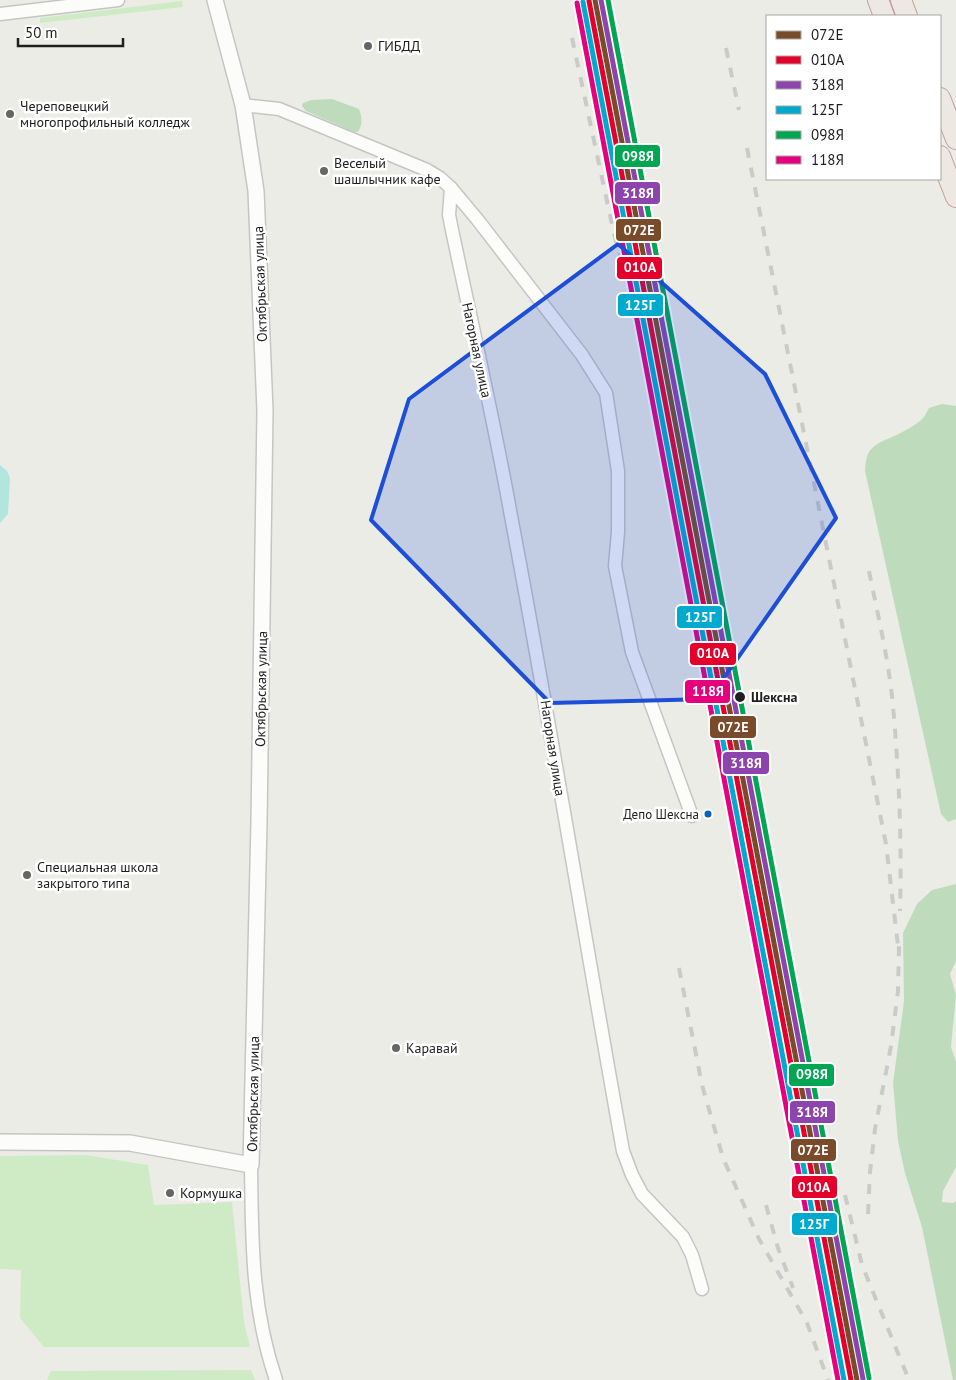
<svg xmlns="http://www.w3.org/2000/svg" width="956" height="1380" font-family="'PT Sans',sans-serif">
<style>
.grass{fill:#cfebc5}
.forest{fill:#bedcbc}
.pitch{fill:#b1e5dd}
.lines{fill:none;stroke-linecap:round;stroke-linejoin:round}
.minor-casing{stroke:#c5c5c3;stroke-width:15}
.tertiary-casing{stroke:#c5c5c3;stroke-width:18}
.trunk-casing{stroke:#c29e9e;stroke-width:22}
.minor{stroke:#fcfcfb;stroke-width:12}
.tertiary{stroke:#fcfcfb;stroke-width:15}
.trunk{stroke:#ede8e1;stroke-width:20}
.rail{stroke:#cacac9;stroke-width:4;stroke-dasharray:10 10;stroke-linecap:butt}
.rail-1-casing{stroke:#fff;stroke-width:9}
.rail-2-casing{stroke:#fff;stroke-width:9}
.rail-3-casing{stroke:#fff;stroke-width:9}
.rail-4-casing{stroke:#fff;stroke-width:9}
.rail-5-casing{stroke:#fff;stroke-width:9}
.rail-6-casing{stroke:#fff;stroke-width:9}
.rail-1{stroke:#7a4b2a;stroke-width:5}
.rail-2{stroke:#e4002b;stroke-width:5}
.rail-3{stroke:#8e44ad;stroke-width:5}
.rail-4{stroke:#00a9ce;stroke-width:5}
.rail-5{stroke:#00a651;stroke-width:5}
.rail-6{stroke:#e5007d;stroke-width:5}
.marked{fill:#1d4ed8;fill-opacity:0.2;stroke:#1d4ed8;stroke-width:4;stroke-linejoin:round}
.poi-dot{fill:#666664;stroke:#fff;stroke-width:2}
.stop-dot{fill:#1e1e1e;stroke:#fff;stroke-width:2}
.bus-dot{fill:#0065bd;stroke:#fff;stroke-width:2}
.labels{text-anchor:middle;stroke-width:5;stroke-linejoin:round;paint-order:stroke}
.bus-label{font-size:13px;fill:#1e1e1e;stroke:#fff;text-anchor:end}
.poi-label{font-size:14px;fill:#1e1e1e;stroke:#fff;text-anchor:start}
.street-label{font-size:14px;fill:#1e1e1e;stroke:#fff}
.stop-label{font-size:14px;font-weight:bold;fill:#1e1e1e;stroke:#fff;text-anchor:start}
.line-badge{stroke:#fff;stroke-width:2}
.badge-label{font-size:14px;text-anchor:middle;font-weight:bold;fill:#fff}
</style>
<rect width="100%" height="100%" fill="#ecece7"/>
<g class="grass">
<polygon points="182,1 183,7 40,23 40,18"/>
<polygon points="85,1155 148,1165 154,1205 232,1202 244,1322 250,1347 44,1347 20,1318 21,1270 0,1269 0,1156"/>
<polygon points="251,1370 255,1380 47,1380 51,1371"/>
</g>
<g class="forest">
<path d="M 332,99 L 359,109 C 362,117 363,124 358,132 L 354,132 L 306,111 L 302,106 L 303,103 L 311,100 Z"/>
<path d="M 942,404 L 956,406 L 956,819 L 948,822 L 941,814 L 865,471 C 866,448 873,445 892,437 C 901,433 912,427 920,421 C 924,418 927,412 929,408 Z"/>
<polygon points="956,884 956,961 950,974 956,995 951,1047 956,1062 956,1167 943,1191 942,1202 953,1203 956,1201 956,1380 953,1380 922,1227 905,1173 898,1141 893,1083 904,1001 903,933 917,904 932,890"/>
</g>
<polygon class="pitch" points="0,465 7,471 10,478 8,514 0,523"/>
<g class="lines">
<g class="minor-casing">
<g id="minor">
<polyline points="0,14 118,0"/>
<polyline points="243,105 279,109 427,170 440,178 451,188 477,219 582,355 606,393 618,471 618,532 615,566 632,652 692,816"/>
<path d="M 451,188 L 449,215 L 452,230 C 472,325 494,420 511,516 C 551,727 585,940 623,1151 L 632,1175 L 642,1194 L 683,1237 L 692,1255 L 702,1289"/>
<path d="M 251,1165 C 252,1241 251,1306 276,1380"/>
</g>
</g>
<g class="tertiary-casing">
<polyline id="tertiary" points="0,1142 130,1143 251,1165 259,822 265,411 256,191 243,105 215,0"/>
</g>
<g class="trunk-casing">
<g id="trunk">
<polyline points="878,0 884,16"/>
<polyline points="901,0 907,16"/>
<polyline points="940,98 956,139"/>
<polyline points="940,156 956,197"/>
</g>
</g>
<use href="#minor" class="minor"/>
<use href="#tertiary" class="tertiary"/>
<use href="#trunk" class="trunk"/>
<g class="rail">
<polyline points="572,38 614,234 650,359"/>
<polyline points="726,48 739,110"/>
<polyline points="747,148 886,844 899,954"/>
<path d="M 869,571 C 878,616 889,661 893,706 C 899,774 902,843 900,911"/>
<polyline points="679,968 702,1085 723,1158 759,1239 807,1323 828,1380"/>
<polyline points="845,1195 862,1265 909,1380"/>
<polyline points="766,1205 778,1248 793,1288"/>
<polyline points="868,1214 870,1172 875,1129 891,1046 898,991 899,946"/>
</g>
<g class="rail-1-casing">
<polyline id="rail-1" points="595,0 857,1380"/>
</g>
<g class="rail-2-casing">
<polyline id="rail-2" points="589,1 851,1380"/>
</g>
<g class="rail-3-casing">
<polyline id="rail-3" points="601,0 863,1379"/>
</g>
<g class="rail-4-casing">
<polyline id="rail-4" points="583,2 844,1380"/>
</g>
<g class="rail-5-casing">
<polyline id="rail-5" points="608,0 869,1378"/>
</g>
<g class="rail-6-casing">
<polyline id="rail-6" points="577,3 838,1380"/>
</g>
<use href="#rail-1" class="rail-1"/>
<use href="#rail-2" class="rail-2"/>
<use href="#rail-3" class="rail-3"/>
<use href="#rail-4" class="rail-4"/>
<use href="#rail-5" class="rail-5"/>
<use href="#rail-6" class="rail-6"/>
</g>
<path class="marked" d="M 618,244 L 765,374 L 836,518 L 709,699 L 550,703 L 371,520 L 409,399 Z"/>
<g class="poi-dot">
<circle cx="368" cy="46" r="5"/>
<circle cx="10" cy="114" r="5"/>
<circle cx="324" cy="171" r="5"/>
<circle cx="27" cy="875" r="5"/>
<circle cx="396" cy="1048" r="5"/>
<circle cx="170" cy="1193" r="5"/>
</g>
<circle class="stop-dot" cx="740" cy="697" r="6"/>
<circle class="bus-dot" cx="708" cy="814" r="4.5"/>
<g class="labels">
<g class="bus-label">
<text x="699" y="819">Депо Шексна</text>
</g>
<g class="poi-label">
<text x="378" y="51">ГИБДД</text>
<text x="20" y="111">Череповецкий<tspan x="20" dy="16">многопрофильный колледж</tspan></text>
<text x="334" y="168">Веселый<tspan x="334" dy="16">шашлычник кафе</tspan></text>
<text x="37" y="872">Специальная школа<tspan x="37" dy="16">закрытого типа</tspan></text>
<text x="406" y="1053">Каравай</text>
<text x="180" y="1198">Кормушка</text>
</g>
<g class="street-label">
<text transform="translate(260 284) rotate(-92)" y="5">Октябрьская улица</text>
<text transform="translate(477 350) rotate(78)" y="5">Нагорная улица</text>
<text transform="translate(261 689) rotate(-89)" y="5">Октябрьская улица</text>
<text transform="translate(553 748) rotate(81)" y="5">Нагорная улица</text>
<text transform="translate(253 1094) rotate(-89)" y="5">Октябрьская улица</text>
</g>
<g class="stop-label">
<text x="751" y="702">Шексна</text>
</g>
</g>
<g class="line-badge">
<rect x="614" y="144" width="47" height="24" rx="5" fill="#00a651"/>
<rect x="614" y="181" width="47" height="24" rx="5" fill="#8e44ad"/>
<rect x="615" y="218" width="47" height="24" rx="5" fill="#7a4b2a"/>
<rect x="616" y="256" width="47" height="24" rx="5" fill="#e4002b"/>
<rect x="617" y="293" width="47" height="24" rx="5" fill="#00a9ce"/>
<rect x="676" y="605" width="47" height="24" rx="5" fill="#00a9ce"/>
<rect x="689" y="642" width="48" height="24" rx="5" fill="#e4002b"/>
<rect x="684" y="679" width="47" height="25" rx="5" fill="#e5007d"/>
<rect x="709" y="715" width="48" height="24" rx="5" fill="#7a4b2a"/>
<rect x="722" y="751" width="48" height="24" rx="5" fill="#8e44ad"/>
<rect x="788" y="1063" width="47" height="24" rx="5" fill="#00a651"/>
<rect x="789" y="1100" width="47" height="24" rx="5" fill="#8e44ad"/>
<rect x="790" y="1138" width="47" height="24" rx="5" fill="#7a4b2a"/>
<rect x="791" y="1175" width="47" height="24" rx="5" fill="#e4002b"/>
<rect x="791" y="1212" width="47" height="24" rx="5" fill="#00a9ce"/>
</g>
<g class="badge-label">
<text x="638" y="161">098Я</text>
<text x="638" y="198">318Я</text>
<text x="639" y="235">072Е</text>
<text x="640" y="272">010А</text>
<text x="640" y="310">125Г</text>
<text x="700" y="622">125Г</text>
<text x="713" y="658">010А</text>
<text x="708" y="696">118Я</text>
<text x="733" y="732">072Е</text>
<text x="746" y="768">318Я</text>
<text x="812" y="1079">098Я</text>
<text x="812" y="1117">318Я</text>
<text x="813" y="1155">072Е</text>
<text x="814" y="1192">010А</text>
<text x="814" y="1229">125Г</text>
</g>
<rect x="766" y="15" width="175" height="165" fill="#ffffff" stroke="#a5a5a5"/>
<rect x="776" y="31" width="25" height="8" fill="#7a4b2a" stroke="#a5a5a5"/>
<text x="811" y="40" font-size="15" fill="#1e1e1e">072Е</text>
<rect x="776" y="56" width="25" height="8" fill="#e4002b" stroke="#a5a5a5"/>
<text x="811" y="65" font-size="15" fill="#1e1e1e">010А</text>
<rect x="776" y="81" width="25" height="8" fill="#8e44ad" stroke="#a5a5a5"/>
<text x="811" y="90" font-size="15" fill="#1e1e1e">318Я</text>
<rect x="776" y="106" width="25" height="8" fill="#00a9ce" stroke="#a5a5a5"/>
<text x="811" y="115" font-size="15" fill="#1e1e1e">125Г</text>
<rect x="776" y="131" width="25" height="8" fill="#00a651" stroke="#a5a5a5"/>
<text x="811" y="140" font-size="15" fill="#1e1e1e">098Я</text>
<rect x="776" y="156" width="25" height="8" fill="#e5007d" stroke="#a5a5a5"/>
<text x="811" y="165" font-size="15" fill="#1e1e1e">118Я</text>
<path d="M18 38v8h105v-8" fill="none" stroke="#1e1e1e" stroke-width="2.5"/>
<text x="25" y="38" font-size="15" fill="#1e1e1e" stroke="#ffffff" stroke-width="4" paint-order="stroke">50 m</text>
</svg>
